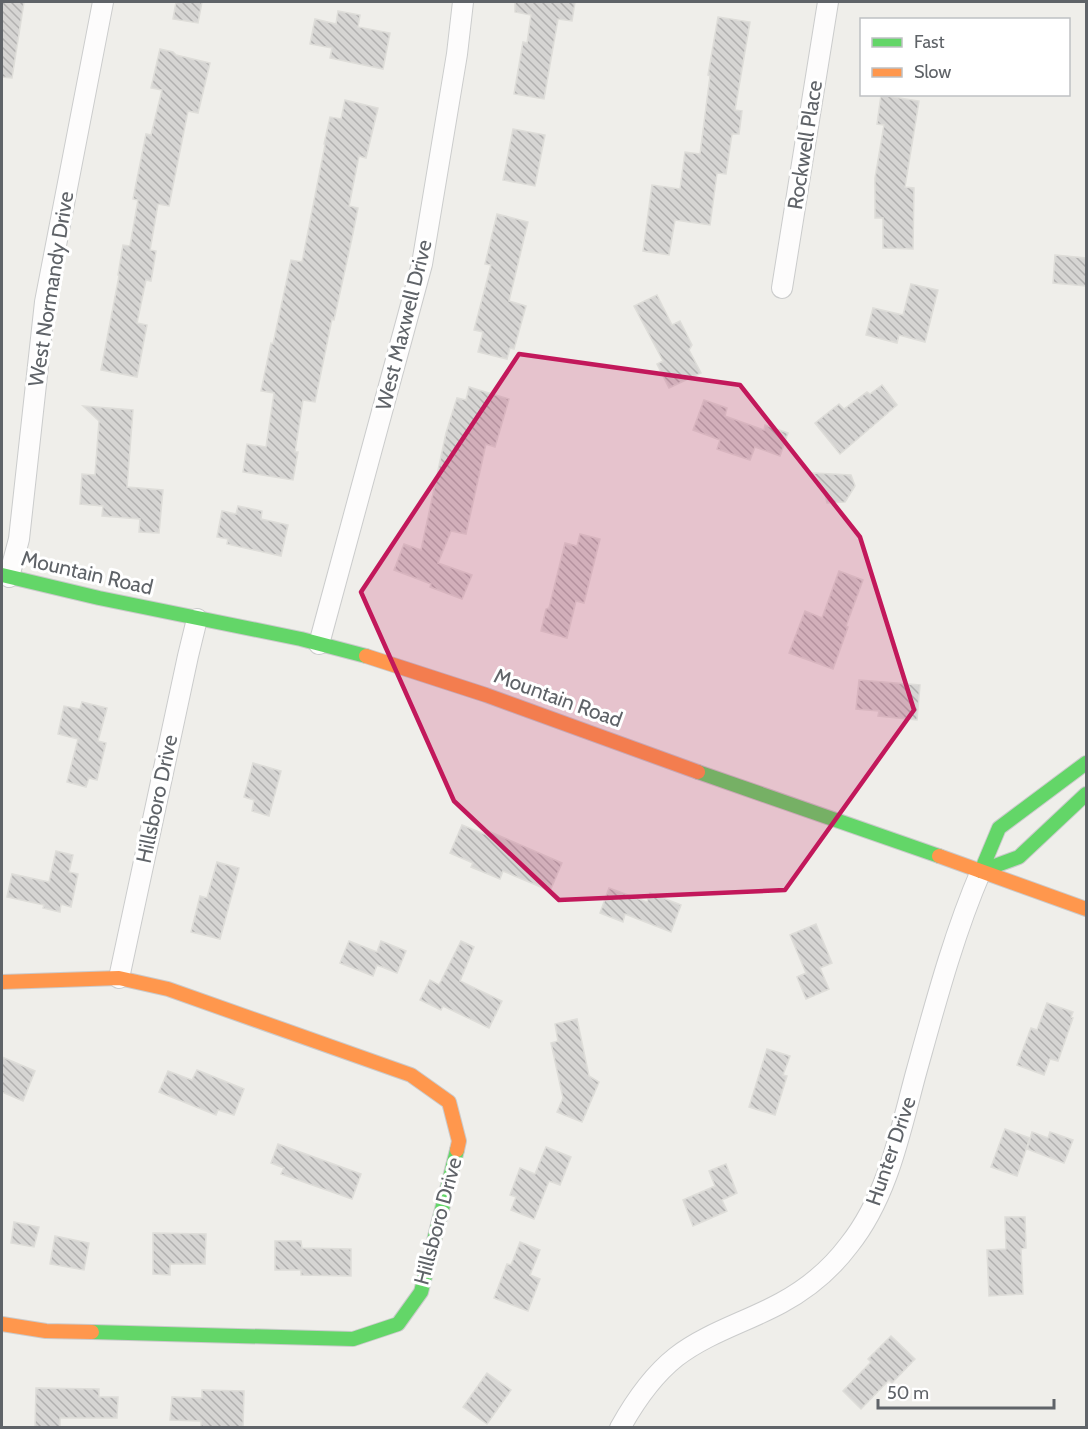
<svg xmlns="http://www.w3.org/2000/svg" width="1088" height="1429" font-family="Cabin,sans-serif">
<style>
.building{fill:url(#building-back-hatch);stroke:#deddd9;stroke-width:1.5}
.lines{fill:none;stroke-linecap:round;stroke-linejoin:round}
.street-casing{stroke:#cbcccc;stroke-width:22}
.fast-casing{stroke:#cacacb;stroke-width:16}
.slow-casing{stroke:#cacacb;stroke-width:16}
.street{stroke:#fdfcfc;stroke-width:20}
.fast{stroke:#63d668;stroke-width:14}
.slow{stroke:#ff974d;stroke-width:14}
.marked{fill:#c2185b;fill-opacity:0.2;stroke:#c2185b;stroke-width:4.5;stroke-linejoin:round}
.labels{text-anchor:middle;stroke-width:6;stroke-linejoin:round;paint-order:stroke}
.street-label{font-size:21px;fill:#5f6368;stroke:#fff}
</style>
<defs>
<pattern id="building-back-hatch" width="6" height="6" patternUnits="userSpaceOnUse" patternTransform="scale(1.5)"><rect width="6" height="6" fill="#d6d5d3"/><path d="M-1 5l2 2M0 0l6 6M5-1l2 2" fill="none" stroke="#b1b0af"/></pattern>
</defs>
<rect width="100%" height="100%" fill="#efeeea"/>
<g class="building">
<polygon points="2,2 24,2 12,78 2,77"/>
<polygon points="176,2 202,2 198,23 173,19"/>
<polygon points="515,2 575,2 572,21 558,19 544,99 514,94 523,42 527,43 531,15 515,12"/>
<polygon points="338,11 360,15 358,27 390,33 383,69 330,58 332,48 310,44 315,19 336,24"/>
<polygon points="718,17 750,22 735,110 742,111 739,134 732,134 726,174 717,173 710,225 675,220 669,255 643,251 652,185 680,189 685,152 700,154 710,76 708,75"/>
<polygon points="160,49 173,52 176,55 210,63 198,113 188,111 169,206 158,204 150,250 156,251 151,281 146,280 137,323 147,325 137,377 101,370 119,276 118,275 123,245 130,246 138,200 133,199 146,134 151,135 162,90 151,88"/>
<polygon points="881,95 919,101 905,187 914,188 913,249 883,248 883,218 875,218 875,178 884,125 877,124"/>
<polygon points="345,100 378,108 366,158 359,156 349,206 358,208 352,238 334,320 332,319 315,402 303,400 295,452 298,452 293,480 243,472 247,444 266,447 274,393 261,391 271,343 273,344 291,260 302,262 325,145 324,144 330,117 341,119"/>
<polygon points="513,129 545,135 535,186 503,180"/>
<polygon points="497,214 528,222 509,301 526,306 514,349 510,348 507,359 478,352 483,332 474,330 491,265 485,264"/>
<polygon points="1055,255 1086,258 1086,286 1053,283"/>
<polygon points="911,284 938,290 925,342 899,335 897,343 866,335 873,308 903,315"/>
<polygon points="657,295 672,325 680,321 692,345 689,350 701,373 669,388 657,364 663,361 634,306"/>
<polygon points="882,385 897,405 840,454 815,423 839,404 844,409 867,392 870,394"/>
<polygon points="469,387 509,399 495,447 486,444 466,534 451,531 438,563 472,575 462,599 430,587 431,584 394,570 404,544 421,550 446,433 457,398 466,400"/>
<polygon points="704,400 727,408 725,416 764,430 765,425 788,433 780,456 755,447 750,460 717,449 720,440 693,430"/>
<polygon points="83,406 133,410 127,487 163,490 159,533 139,532 140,519 102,516 103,506 80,504 82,474 95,475 99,421"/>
<polygon points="813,473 851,475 855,486 845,502 827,503 824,490"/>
<polygon points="238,506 262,511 261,519 288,525 281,556 227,544 228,539 217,537 222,511 236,514"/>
<polygon points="580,534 600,539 584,603 576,601 567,638 541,631 546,609 549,608 565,543 577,546"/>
<polygon points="839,571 863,580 846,626 848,627 833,669 789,653 805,611 822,618"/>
<polygon points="859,680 920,685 917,720 878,716 879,711 856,709"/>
<polygon points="82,702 107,708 98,741 106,743 97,780 89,778 86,787 67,782 78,739 58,734 64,706 80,709"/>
<polygon points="253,763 281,771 269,816 252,811 254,800 244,797"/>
<polygon points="462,825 484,834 486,830 562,863 550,891 503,871 500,879 471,867 473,863 450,853"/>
<polygon points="56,851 73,855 69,872 78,874 71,907 61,904 60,912 43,908 44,905 7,897 12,874 49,882"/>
<polygon points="217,862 239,868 220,939 191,932 200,896 207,898"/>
<polygon points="609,888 647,902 650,893 681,905 671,932 625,914 623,922 600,913"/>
<polygon points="816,924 832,963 820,968 829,989 806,999 797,977 806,973 790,935"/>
<polygon points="349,941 377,952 381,941 406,951 397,973 377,965 373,976 340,963"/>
<polygon points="461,941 474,947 460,981 502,1001 489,1028 443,1006 441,1010 420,1000 430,980 439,985"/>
<polygon points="1047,1003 1073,1012 1071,1017 1073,1018 1058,1061 1050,1059 1044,1075 1017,1065 1031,1028 1037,1030"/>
<polygon points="577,1019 589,1076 599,1082 582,1122 557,1112 563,1098 551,1043 558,1041 555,1024"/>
<polygon points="767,1049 790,1056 783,1075 787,1076 775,1115 749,1107"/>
<polygon points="2,1057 35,1071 23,1101 2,1092"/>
<polygon points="197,1070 244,1089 234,1115 218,1110 216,1115 159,1092 168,1071 192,1080"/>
<polygon points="1005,1129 1030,1138 1017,1176 991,1167"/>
<polygon points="1032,1132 1048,1138 1050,1132 1073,1140 1064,1163 1027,1149"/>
<polygon points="278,1144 361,1174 352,1199 281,1174 284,1168 271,1163"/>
<polygon points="546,1147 571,1157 560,1185 549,1181 534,1219 511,1210 516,1197 510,1195 520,1168 535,1174"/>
<polygon points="726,1164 737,1193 722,1200 727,1211 693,1226 683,1200 715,1186 709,1171"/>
<polygon points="1005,1217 1025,1217 1026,1248 1021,1249 1023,1294 989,1296 987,1250 1006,1249"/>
<polygon points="14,1222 39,1227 34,1247 11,1243"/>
<polygon points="153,1233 206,1234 205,1264 170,1264 170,1275 153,1274"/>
<polygon points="55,1236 89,1243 84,1270 50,1264"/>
<polygon points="275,1241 301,1241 302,1248 351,1249 351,1276 301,1275 301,1270 275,1270"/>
<polygon points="520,1242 540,1250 530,1275 540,1279 528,1311 494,1298 507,1264 511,1265"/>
<polygon points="891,1336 915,1359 892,1383 889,1380 861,1409 843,1391 871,1362 868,1359"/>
<polygon points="487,1373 511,1390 487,1424 463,1407"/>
<polygon points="36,1388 99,1389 99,1397 118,1397 117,1418 60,1418 60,1428 35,1428"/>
<polygon points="202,1390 244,1391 243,1428 201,1428 201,1421 170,1420 172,1397 202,1398"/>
</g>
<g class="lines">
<g class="street-casing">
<g id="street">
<polyline points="782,288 828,2"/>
<polyline points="9,577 19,539 45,302 103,2"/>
<polyline points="319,644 422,264 457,54 463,2"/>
<polyline points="119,978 188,656 197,619"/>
<path d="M 620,1428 C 635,1401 652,1376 676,1357 C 707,1333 746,1322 781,1303 C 807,1289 831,1269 849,1245 C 888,1196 900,1132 916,1073 C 935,1005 953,936 981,871"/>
</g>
</g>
<g class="fast-casing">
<g id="fast">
<polyline points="2,575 99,598 301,639 366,656"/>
<polyline points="698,772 939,856"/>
<polyline points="981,871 999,828 1086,763"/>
<polyline points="981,871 1019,857 1086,794"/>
<polyline points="92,1332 353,1339 398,1324 421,1292 457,1150"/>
</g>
</g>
<g class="slow-casing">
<g id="slow">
<polyline points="366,656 486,695 698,772"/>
<polyline points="939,856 1086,909"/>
<polyline points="2,982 119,978 168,989 411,1075 449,1102 459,1141 457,1150"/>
<polyline points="2,1324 46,1331 92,1332"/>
</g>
</g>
<use href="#street" class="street"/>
<use href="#fast" class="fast"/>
<use href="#slow" class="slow"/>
</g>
<path class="marked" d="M 519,354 L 740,385 L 860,537 L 914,710 L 785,890 L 559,900 L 454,801 L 361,592 Z"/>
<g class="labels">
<g class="street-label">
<text transform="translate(805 145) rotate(-81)" y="7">Rockwell Place</text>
<text transform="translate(51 289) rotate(-81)" y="7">West Normandy Drive</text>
<text transform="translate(404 325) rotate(-76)" y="7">West Maxwell Drive</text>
<text transform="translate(87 573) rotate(13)" y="7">Mountain Road</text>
<text transform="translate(558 698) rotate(20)" y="7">Mountain Road</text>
<text transform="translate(157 799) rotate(-78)" y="7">Hillsboro Drive</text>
<text transform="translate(891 1151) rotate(-71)" y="7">Hunter Drive</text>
<text transform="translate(438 1221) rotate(-75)" y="7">Hillsboro Drive</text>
</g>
</g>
<rect width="1088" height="1429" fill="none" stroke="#5f6368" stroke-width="6"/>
<rect x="860" y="18" width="210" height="78" fill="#ffffff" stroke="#bfc1c3" stroke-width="1.5"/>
<rect x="872" y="38" width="30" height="9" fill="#63d668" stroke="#bfc1c3" stroke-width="1.5"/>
<text x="914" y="48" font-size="18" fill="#5f6368">Fast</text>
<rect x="872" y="68" width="30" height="9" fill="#ff974d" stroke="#bfc1c3" stroke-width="1.5"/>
<text x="914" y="78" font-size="18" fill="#5f6368">Slow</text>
<path d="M878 1399v9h176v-9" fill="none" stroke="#5f6368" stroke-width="3"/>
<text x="887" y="1399" font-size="18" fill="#5f6368" stroke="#ffffff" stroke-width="4.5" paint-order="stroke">50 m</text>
</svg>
